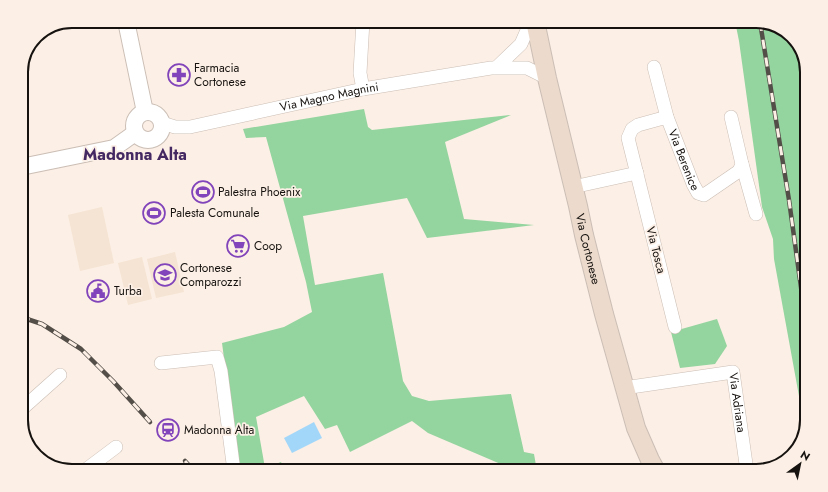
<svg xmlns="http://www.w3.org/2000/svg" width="828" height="492" font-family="Jost,sans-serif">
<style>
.education{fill:#f5e4d3}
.green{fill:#94d49f}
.water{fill:#a3d7f9}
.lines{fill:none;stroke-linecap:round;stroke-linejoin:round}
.minor-casing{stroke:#cbbeb5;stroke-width:14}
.tertiary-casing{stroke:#cbbeb5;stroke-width:18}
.secondary-casing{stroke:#cbbeb5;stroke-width:20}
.minor{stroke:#fff;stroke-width:13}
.tertiary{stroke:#fff;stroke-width:16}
.secondary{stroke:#ecdacc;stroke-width:18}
.rail-casing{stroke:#544e49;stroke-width:4.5}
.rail{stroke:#fcefe5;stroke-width:3;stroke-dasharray:9;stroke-linecap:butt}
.labels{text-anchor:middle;stroke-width:3.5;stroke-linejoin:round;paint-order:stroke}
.poi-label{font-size:12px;fill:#16120f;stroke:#fcefe5;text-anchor:start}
.street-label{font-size:12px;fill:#16120f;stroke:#fcefe5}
.district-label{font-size:16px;font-weight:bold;fill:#442862;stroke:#fcefe5}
.rim{fill:none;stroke:#16120f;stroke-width:2}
</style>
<rect width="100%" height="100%" fill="#fcefe5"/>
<g class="education">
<polygon points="102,207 114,263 80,271 68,215"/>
<polygon points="175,252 184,292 156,298 147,259"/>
<polygon points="142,257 152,299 128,305 118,263"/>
</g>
<g class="green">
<polygon points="735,21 756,21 782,28 800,46 807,69 807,421 805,429 774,259 773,239 762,207 739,41"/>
<polygon points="364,109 368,127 372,130 511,115 445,142 464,219 534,225 427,238 407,198 303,216 315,285 383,273 403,381 412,396 429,401 511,394 524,452 534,454 537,471 517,471 428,433 412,421 350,452 337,425 325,429 304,396 256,417 265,468 281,462 285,471 239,471 222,343 284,327 312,312 306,282 266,137 246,138 243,129"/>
<polygon points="717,319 727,346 715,364 680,368 671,332"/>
</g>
<polygon class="water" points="314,422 322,438 292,453 284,438"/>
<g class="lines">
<g class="minor-casing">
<g id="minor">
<polyline points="497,67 521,44 531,21"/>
<polyline points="654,67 667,117"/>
<polyline points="363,89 360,73 363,21"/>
<path id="s1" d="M 162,123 L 175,127 L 190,127 L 363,89 L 491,68 L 527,68 L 547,78"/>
<polyline points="742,164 756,214"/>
<polyline points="573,187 637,173"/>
<path id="s2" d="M 675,327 L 628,138 L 632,129 L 638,125 L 667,117 L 693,184 L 698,193 L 704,195 L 739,171 L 742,164 L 731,117"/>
<polyline points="161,363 217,357 221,371 234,471"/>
<path id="s3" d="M 624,388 L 733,372 L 747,471"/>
<polyline points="21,416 23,408 60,375"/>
<polyline points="84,471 116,447"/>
</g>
</g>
<g class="tertiary-casing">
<g id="tertiary">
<polyline points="126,21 145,112"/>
<circle cx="148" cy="126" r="14"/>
<polyline points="21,167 114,148 135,133"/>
</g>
</g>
<g class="secondary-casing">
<g id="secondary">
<path id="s4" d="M 535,21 L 547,78 L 578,206 L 584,235 L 604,314 L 636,428 L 650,460 L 656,471"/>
</g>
</g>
<use href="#minor" class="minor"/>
<use href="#tertiary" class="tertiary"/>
<use href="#secondary" class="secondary"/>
<g class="rail-casing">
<g id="rail">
<polyline points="760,22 789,200 807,331"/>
<polyline points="21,317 42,324 81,349 113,381 150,422"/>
<polyline points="185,461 194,471"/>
</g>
</g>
<use href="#rail" class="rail"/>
</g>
<defs>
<g id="pharmacy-ring" transform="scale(1.15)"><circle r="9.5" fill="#fcefe5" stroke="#8144ba" stroke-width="1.5"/><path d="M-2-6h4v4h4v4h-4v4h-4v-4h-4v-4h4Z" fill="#8144ba"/></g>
<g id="stadium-ring" transform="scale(1.15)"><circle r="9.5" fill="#fcefe5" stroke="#8144ba" stroke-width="1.5"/><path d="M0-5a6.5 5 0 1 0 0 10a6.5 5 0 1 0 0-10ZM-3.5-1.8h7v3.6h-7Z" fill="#8144ba"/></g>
<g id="supermarket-ring" transform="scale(1.15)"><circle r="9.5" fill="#fcefe5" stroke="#8144ba" stroke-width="1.5"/><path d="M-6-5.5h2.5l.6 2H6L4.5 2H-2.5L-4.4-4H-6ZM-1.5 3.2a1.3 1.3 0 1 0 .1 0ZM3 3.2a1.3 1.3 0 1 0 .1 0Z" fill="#8144ba"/></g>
<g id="school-ring" transform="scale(1.15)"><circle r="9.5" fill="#fcefe5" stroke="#8144ba" stroke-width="1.5"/><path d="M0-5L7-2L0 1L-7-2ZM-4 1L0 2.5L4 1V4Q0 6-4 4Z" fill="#8144ba"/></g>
<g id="civic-ring" transform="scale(1.15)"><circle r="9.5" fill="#fcefe5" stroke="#8144ba" stroke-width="1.5"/><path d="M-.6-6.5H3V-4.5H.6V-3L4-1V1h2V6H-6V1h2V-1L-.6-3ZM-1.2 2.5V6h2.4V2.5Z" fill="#8144ba"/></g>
<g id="station-ring" transform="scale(1.15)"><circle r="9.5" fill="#fcefe5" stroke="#8144ba" stroke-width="1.5"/><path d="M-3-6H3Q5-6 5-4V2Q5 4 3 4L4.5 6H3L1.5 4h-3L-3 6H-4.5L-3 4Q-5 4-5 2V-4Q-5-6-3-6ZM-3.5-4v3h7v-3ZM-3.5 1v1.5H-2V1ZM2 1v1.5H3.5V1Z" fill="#8144ba"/></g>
</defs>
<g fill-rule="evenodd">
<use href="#pharmacy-ring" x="179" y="75"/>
<use href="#stadium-ring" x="203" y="192"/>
<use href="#stadium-ring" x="154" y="213"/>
<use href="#supermarket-ring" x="238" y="246"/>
<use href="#school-ring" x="165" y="275"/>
<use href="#civic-ring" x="98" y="291"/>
<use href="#station-ring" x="168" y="430"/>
</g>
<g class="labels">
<g class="poi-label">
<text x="194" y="72">Farmacia<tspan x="194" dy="14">Cortonese</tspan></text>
<text x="218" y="196">Palestra Phoenix</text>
<text x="170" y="217">Palesta Comunale</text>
<text x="254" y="250">Coop</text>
<text x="180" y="272">Cortonese<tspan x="180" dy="14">Comparozzi</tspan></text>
<text x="114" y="295">Turba</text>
<text x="184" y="434">Madonna Alta</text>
</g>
<g class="street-label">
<text dy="4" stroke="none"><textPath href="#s1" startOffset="171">Via Magno Magnini</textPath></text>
<text dy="4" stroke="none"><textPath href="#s2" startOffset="288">Via Berenice</textPath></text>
<text dy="4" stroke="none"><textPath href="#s4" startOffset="234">Via Cortonese</textPath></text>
<text transform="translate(656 250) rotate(76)" y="4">Via Tosca</text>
<text dy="4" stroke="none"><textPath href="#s3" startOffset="141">Via Adriana</textPath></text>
</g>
<g class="district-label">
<text x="135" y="160">Madonna Alta</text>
</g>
</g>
<path d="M0 0H828V492H0ZM72 28H756A44 44 0 0 1 800 72V420A44 44 0 0 1 756 464H72A44 44 0 0 1 28 420V72A44 44 0 0 1 72 28Z" fill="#fcefe5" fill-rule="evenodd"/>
<path class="rim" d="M72 28H756A44 44 0 0 1 800 72V420A44 44 0 0 1 756 464H72A44 44 0 0 1 28 420V72A44 44 0 0 1 72 28Z"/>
<g transform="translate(800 464) rotate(33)" stroke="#fcefe5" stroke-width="3" paint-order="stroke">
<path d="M0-3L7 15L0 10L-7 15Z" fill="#16120f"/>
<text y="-6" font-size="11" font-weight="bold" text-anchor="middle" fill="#16120f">N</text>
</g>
</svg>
